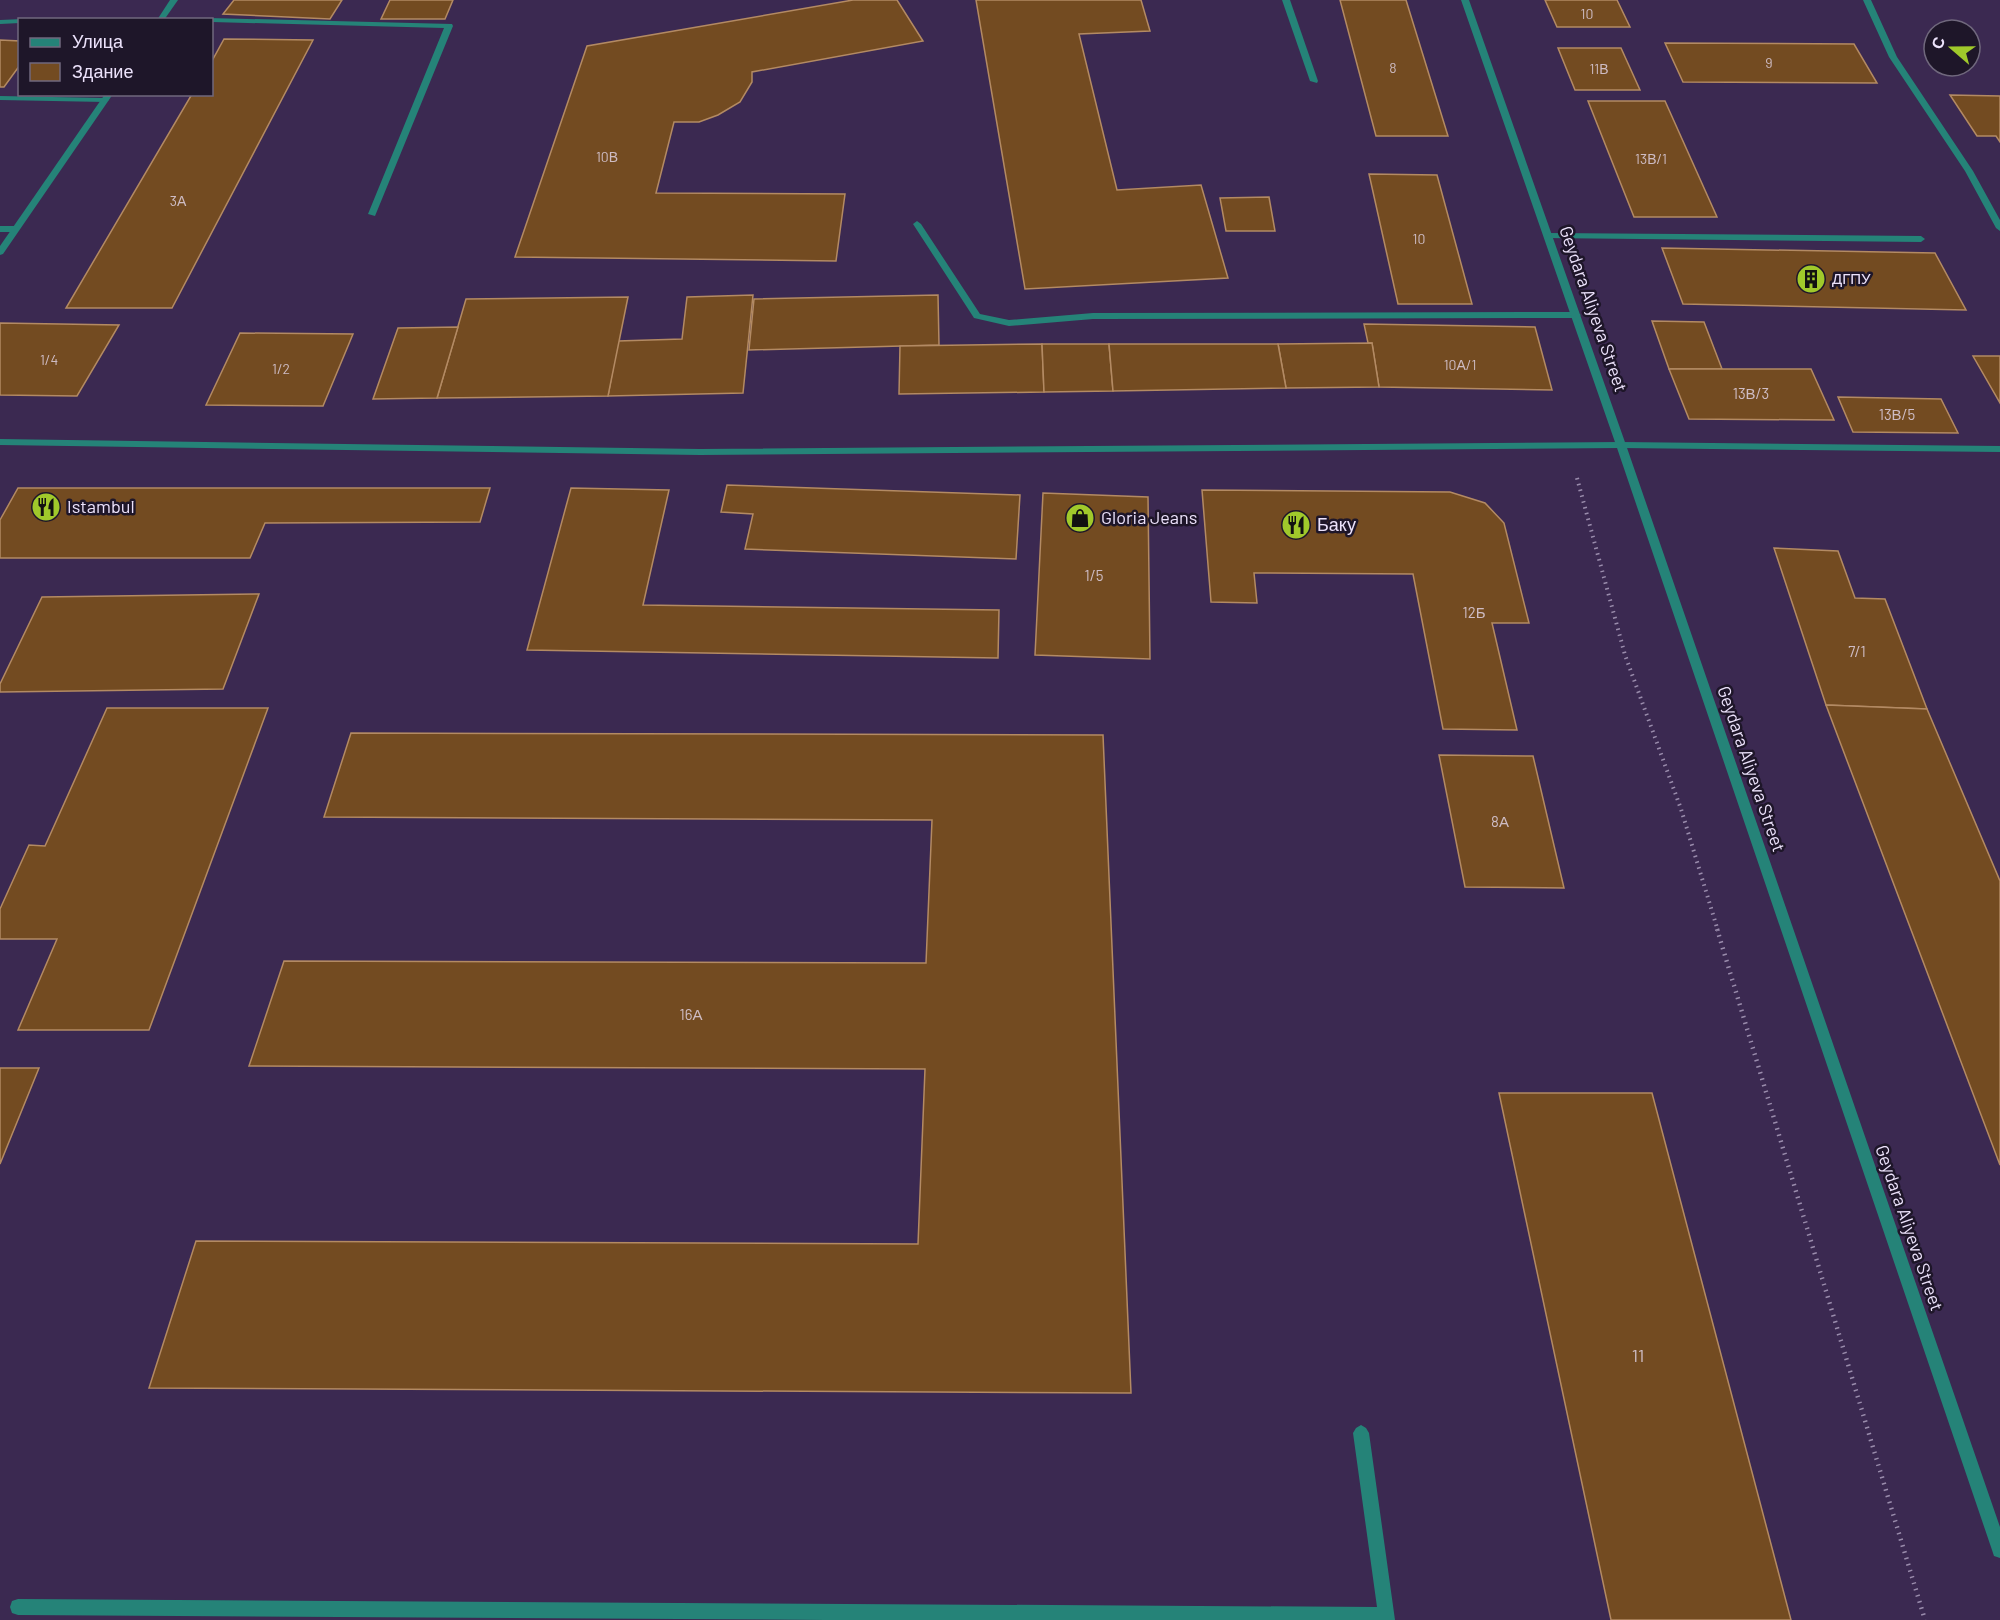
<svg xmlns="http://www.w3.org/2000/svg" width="2000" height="1620" font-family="Barlow,sans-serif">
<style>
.building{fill:#734b21;stroke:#b38a63;stroke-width:1.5}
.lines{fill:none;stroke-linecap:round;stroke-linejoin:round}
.path-far1{stroke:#9a8cac;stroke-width:4;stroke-dasharray:1.5 4.5;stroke-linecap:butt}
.path{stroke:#9a8cac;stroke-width:4.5;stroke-dasharray:1.5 5;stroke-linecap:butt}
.service{fill:#258378;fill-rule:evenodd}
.minor{fill:#258378;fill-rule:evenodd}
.tertiary{fill:#258378;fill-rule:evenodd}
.labels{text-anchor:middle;stroke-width:5;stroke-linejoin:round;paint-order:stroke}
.far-number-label{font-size:14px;fill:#cebcc4}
.far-poi-label{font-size:15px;fill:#ece2fb;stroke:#1e1629;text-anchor:start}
.number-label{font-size:15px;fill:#cebcc4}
.street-label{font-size:18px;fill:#ece2fb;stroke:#1e1629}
.poi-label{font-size:18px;fill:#ece2fb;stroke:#1e1629;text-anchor:start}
.near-number-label{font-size:18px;fill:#cebcc4}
</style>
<rect width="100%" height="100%" fill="#3b2951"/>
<g class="building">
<polygon points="234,0 342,0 330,19 223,14"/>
<polygon points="390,0 453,0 445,19 381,19"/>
<polygon points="853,0 897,0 923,41 752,72 752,82 740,102 718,115 699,122 674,122 656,193 845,194 836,261 515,257 587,46"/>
<polygon points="976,0 1141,0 1150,31 1079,34 1117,190 1201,185 1228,278 1025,289"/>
<polygon points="1340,0 1406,0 1448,136 1376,136"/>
<polygon points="1545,0 1617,0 1630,27 1557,27"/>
<polygon points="224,39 313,40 172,308 66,308 192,94 212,94 212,61"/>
<polygon points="0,40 20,41 20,65 4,87 0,87"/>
<polygon points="1665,43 1854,44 1877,83 1683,82"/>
<polygon points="1558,48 1621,48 1640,90 1575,90"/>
<polygon points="1950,95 2000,96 2000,142 1996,136 1977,136"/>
<polygon points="1588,101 1665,101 1717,217 1634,217"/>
<polygon points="1369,174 1437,175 1472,304 1398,304"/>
<polygon points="1269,197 1275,231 1226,231 1220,198"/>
<polygon points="1662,248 1935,253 1966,310 1683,304"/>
<polygon points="753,295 743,393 608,396 618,341 682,339 687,297"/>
<polygon points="938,295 939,345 749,350 754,299"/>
<polygon points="628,297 608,396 437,398 466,299"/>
<polygon points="1652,321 1704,322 1722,369 1669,369"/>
<polygon points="0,323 119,325 77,396 0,395"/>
<polygon points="1364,324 1535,327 1552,390 1379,387 1372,343 1368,343"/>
<polygon points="458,327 437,398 373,399 398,328"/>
<polygon points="240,333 353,334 323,406 206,405"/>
<polygon points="1372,343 1379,387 1286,388 1278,344"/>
<polygon points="1042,344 1044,392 899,394 900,346"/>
<polygon points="1042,344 1109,344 1113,391 1044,392"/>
<polygon points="1109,344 1278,344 1286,388 1113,391"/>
<polygon points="1973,356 2000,356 2000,403"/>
<polygon points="1669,369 1811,369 1834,420 1689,419"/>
<polygon points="1838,397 1941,399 1958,433 1853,432"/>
<polygon points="727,485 1020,495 1016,559 745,549 753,514 721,512"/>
<polygon points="18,488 490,488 480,522 265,523 250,558 0,558 0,520"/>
<polygon points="571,488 669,490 643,605 999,610 998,658 527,650"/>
<polygon points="1202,490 1450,492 1485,503 1504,523 1529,623 1492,623 1517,730 1443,729 1413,574 1254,573 1257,603 1211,602"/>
<polygon points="1043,493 1148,497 1150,659 1035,655"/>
<polygon points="1774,548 1838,551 1855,598 1885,599 1927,709 1826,705"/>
<polygon points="259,594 223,689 0,692 0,684 42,597"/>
<polygon points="1826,705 1927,709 2000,881 2000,1165"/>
<polygon points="107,708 268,708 149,1030 18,1030 57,939 0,939 0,909 29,845 45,846"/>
<polygon points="351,733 1103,735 1131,1393 149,1388 196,1241 918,1244 925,1069 249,1066 284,961 926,963 932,820 324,817"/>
<polygon points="1439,755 1533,756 1564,888 1465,887"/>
<polygon points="0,1068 39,1068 0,1164"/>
<polygon points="1499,1093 1652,1093 1791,1620 1611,1620"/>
</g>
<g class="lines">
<polyline class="path-far1" points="1577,478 1625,655 1681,809 1718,931"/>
<polyline class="path" points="1717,929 1925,1620"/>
<g class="service">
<polygon points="1282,0 1290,0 1318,81 1317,83 1310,81"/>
<polygon points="1863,0 1871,0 1897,57 1973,171 2000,220 2000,231 1996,228 1965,171 1889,57"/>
<polygon points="124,18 186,18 189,20 121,20"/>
<polygon points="209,18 452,24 453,26 375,216 368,214 444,28 212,22"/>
<polygon points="23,19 20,20 20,23 0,24 0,20"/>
<polygon points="0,96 105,98 109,100 105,102 0,100"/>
<polygon points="917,221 921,224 980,314 1009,320 1093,313 1576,312 1581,315 1576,318 1093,319 1009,326 974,318 913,224"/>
<polygon points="0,226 15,226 19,229 15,232 0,232"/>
<polygon points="1548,233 1921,236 1925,239 1921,242 1545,238 1545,234"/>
<polygon points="1361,1425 1366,1428 1369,1433 1395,1620 827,1620 18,1615 12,1613 10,1607 12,1601 18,1599 1377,1607 1353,1433 1356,1428"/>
</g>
<g class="minor">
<polygon points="170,0 178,0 164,20 157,20"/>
<polygon points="1461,0 1469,0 1626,445 2000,1527 2000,1558 1994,1556 1992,1550 1616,445"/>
<polygon points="105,94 113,94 3,254 0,255 0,246"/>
</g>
<polygon class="tertiary" points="0,439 700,449 1621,442 2000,446 2000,452 1621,448 700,455 0,445"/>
</g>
<defs>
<g id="building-disc" transform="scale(1.5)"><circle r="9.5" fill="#a0c92b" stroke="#1e1629"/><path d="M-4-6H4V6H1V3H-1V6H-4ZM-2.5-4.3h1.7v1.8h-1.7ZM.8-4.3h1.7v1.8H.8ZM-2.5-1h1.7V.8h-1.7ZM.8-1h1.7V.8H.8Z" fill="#111"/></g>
<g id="restaurant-disc" transform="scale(1.5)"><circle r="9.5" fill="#a0c92b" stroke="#1e1629"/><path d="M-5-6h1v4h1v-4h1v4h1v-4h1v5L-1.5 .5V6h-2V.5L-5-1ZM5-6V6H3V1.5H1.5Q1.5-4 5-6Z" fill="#111"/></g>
<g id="shop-disc" transform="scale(1.5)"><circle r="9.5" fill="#a0c92b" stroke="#1e1629"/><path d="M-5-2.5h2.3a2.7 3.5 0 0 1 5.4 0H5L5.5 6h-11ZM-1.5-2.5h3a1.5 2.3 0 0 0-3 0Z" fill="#111"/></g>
</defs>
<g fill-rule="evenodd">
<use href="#building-disc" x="1811" y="279"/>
<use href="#restaurant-disc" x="46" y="507"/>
<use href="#shop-disc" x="1080" y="518"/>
<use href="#restaurant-disc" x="1296" y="525"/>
</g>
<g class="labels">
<g class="far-number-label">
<text x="1587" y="19">10</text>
<text x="1769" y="68">9</text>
<text x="1393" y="73">8</text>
<text x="1599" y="74">11В</text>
<text x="607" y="162">10В</text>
<text x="1651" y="164">13В/1</text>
<text x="178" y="206">3А</text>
<text x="1419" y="244">10</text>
<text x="49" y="365">1/4</text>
<text x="1460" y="370">10А/1</text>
<text x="281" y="374">1/2</text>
</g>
<g class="far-poi-label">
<text x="1832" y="284">ДГПУ</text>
</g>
<g class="number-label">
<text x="1751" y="399">13В/3</text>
<text x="1897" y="420">13В/5</text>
<text x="1094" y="581">1/5</text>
<text x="1474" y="618">12Б</text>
<text x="1857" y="657">7/1</text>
<text x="1500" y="827">8А</text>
<text x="691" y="1020">16А</text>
</g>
<g class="street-label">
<text transform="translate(1593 309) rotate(71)" y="6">Geydara Aliyeva Street</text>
<text transform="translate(1751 769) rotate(71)" y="6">Geydara Aliyeva Street</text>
<text transform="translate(1909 1228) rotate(71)" y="6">Geydara Aliyeva Street</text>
</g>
<g class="poi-label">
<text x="67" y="513">Istambul</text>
<text x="1101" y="524">Gloria Jeans</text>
<text x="1317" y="531">Баку</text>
</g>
<g class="near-number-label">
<text x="1638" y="1362">11</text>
</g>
</g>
<rect x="18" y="18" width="195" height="78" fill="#1e1629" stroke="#70687d" stroke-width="1.5"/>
<rect x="30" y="38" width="30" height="9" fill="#258378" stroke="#70687d" stroke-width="1.5"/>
<text x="72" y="48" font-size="18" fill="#ece2fb">Улица</text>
<rect x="30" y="63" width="30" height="18" fill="#734b21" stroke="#70687d" stroke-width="1.5"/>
<text x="72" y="78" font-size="18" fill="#ece2fb">Здание</text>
<g transform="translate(1952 48) rotate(290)"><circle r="28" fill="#1e1629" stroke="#70687d" stroke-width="1.5"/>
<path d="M0-4.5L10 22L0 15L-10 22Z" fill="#a0c92b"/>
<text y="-9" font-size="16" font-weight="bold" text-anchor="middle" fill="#ece2fb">С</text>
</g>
</svg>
